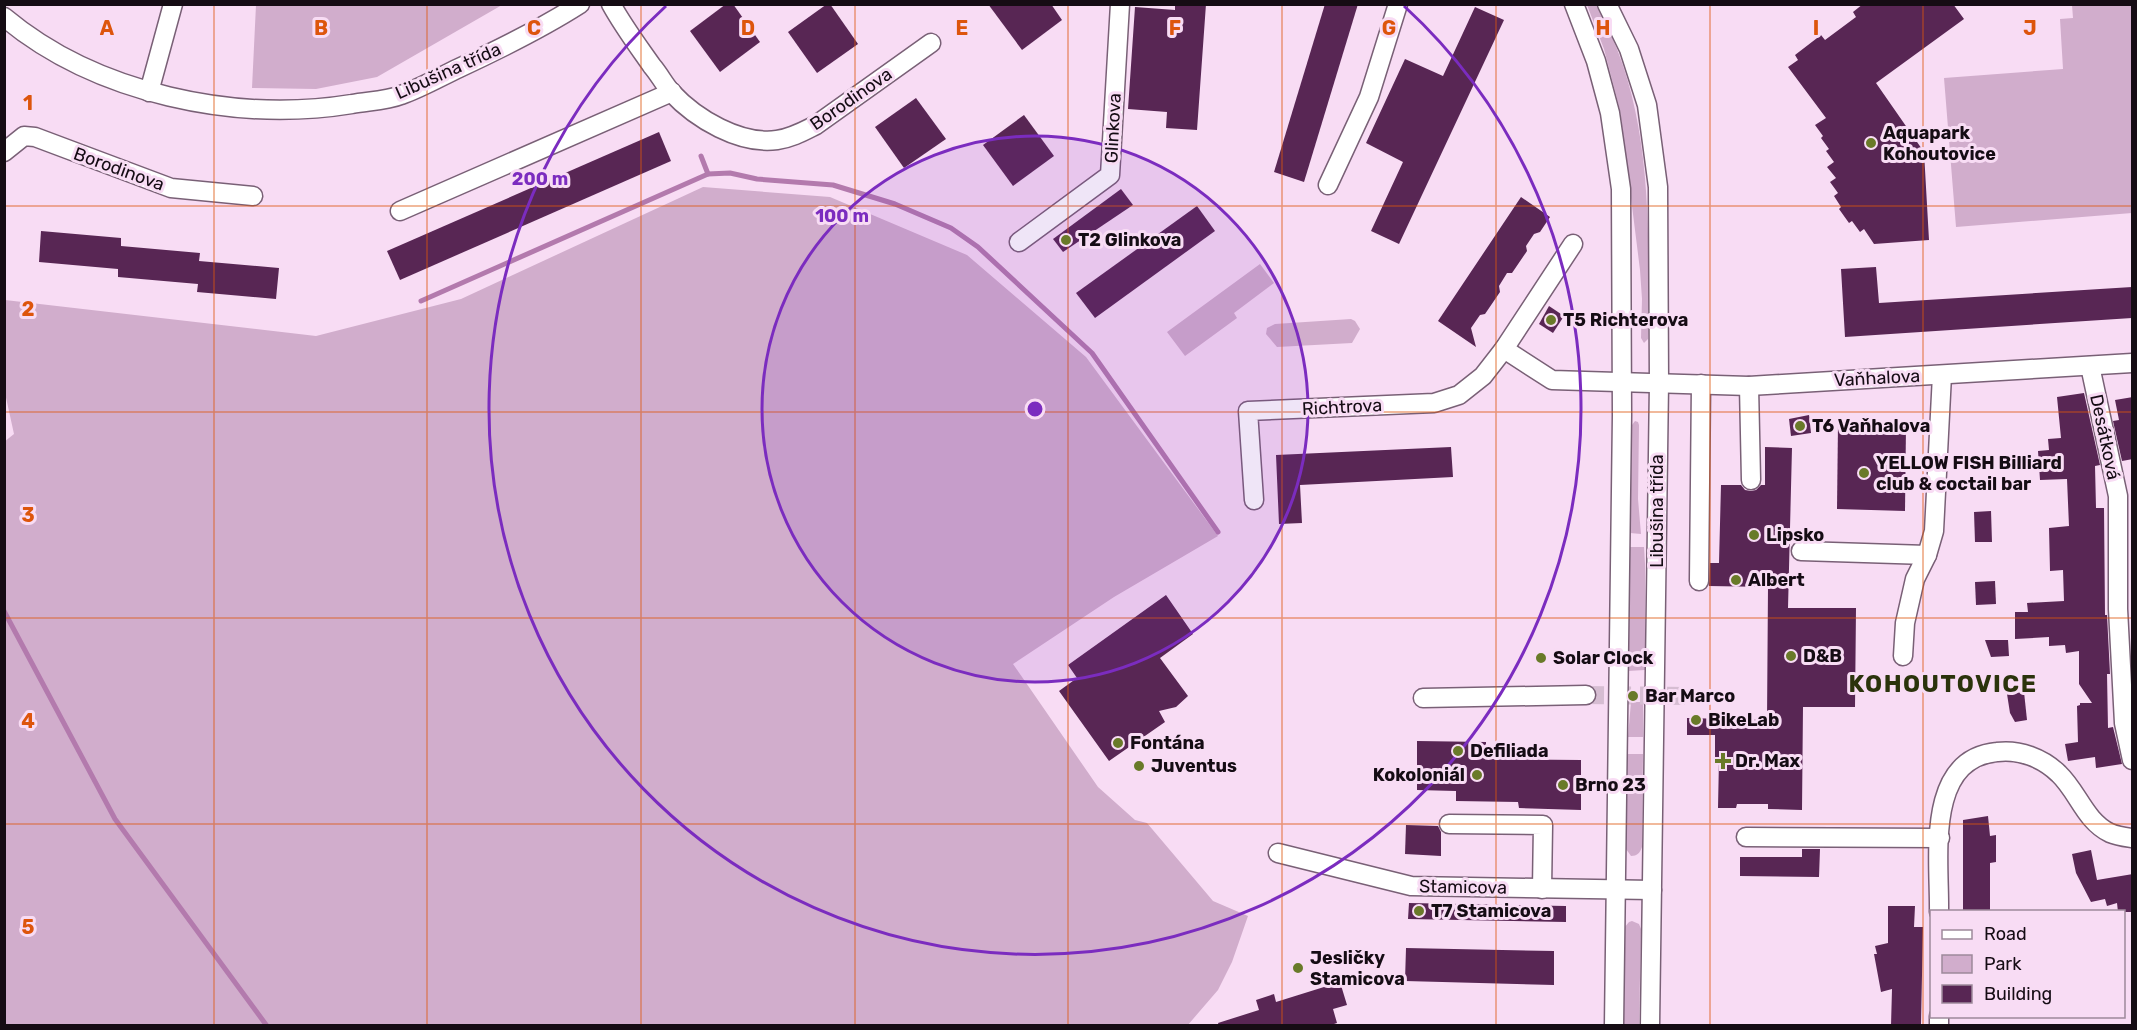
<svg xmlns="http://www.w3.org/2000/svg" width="2137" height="1030" font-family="Rubik,sans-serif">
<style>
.green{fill:#d1adcc}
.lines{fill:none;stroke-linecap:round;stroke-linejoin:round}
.stream{stroke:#b37aad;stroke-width:5}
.building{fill:#582654}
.minor-tunnel{stroke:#d6bdd2;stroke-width:18;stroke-dasharray:18 9;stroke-linecap:butt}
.minor-casing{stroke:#796076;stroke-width:21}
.minor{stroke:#fff;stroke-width:18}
.grid{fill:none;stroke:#dd550c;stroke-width:1.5;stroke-opacity:0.55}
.ring{fill:none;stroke:#7b2cbf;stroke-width:3}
.poi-dot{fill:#697a29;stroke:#f8dcf4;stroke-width:2}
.labels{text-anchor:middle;stroke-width:6;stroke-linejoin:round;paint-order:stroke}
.street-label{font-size:18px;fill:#150c14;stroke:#f8dcf4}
.poi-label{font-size:18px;font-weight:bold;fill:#150c14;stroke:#f8dcf4;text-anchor:start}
.district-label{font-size:24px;font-weight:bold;letter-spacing:1.5px;fill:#2b330c;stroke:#f8dcf4}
.grid-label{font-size:20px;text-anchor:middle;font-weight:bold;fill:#dd550c;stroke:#f8dcf4;stroke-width:6;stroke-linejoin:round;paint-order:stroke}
.centre{fill:#7b2cbf;stroke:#f8dcf4;stroke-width:3}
.ring-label{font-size:18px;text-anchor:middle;font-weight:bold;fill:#7b2cbf;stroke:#f8dcf4;stroke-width:6;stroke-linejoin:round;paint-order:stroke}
</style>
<rect width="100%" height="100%" fill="#f8dcf4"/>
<g class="green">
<polygon points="256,5 256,4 502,5 377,77 316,89 252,88"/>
<path d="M 1587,5 L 1596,5 C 1654,106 1649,227 1648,339 L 1644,343 L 1641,338 L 1642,299 L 1640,270 L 1620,110 L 1604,49 Z"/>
<polygon points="2072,5 2132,5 2132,213 1956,227 1944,78 2063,69 2060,19 2073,18"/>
<polygon points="703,187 830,197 967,255 1086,357 1218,536 1114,597 1013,664 1098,787 1135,820 1147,823 1213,901 1248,916 1232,962 1218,990 1187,1026 5,1025 4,442 14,434 5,393 5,300 316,336 461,299"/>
<polygon points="1260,264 1274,283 1234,313 1237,318 1185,356 1167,332"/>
<polygon points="1351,319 1355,321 1360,329 1352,343 1277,347 1266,334 1267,328 1275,324"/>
<polygon points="1635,421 1638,422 1639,425 1638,499 1641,534 1630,533 1632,425"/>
<polygon points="1630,547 1644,547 1645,564 1645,670 1628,671"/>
<polygon points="1631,702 1643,702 1643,737 1628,737"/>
<path d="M 1628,754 L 1643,754 L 1642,847 C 1640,853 1637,856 1631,856 L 1626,849 Z"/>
<polygon points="1632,921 1639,924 1641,929 1639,1025 1622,1026 1624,928 1629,922"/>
</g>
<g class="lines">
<g class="stream">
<polyline points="701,156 708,174 730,173 757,179 833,185 895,204 951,228 978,247 1092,353 1218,532"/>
<polyline points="421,301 708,174"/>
<polyline points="4,611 115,819 267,1026"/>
</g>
</g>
<g class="building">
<polygon points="726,4 733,4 760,42 720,72 690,31"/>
<polygon points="827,4 830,4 858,44 817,73 788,32"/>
<polygon points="988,4 1051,4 1062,20 1022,50"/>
<polygon points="1175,4 1206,4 1197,130 1166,128 1167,112 1128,109 1135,7 1175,10"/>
<polygon points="1325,4 1358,4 1304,182 1274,172"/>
<polygon points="1863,4 1953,4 1964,19 1876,83 1924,152 1929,240 1874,244 1864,229 1860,232 1852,221 1849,223 1839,209 1841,207 1834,196 1838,193 1830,182 1836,178 1827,167 1834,162 1826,151 1829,149 1821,138 1823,136 1815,125 1826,118 1788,67 1798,60 1795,55 1821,35 1825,40 1856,17 1853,12"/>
<polygon points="1475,7 1504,20 1399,244 1371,231 1403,162 1366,143 1405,59 1443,76"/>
<polygon points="916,98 946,139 904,168 875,127"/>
<polygon points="1024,115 1054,156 1013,186 983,145"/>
<polygon points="659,132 671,161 400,280 387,251"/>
<polygon points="1121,189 1133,205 1063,252 1053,239"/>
<polygon points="1521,197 1550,217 1540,232 1534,234 1526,246 1527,251 1512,273 1507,273 1499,286 1500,292 1485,314 1480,315 1471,328 1476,347 1438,321"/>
<polygon points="1197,206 1215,231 1095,318 1076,293"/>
<polygon points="41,231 121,238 121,246 200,253 199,261 279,268 276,299 197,292 198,284 118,277 118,269 39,262"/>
<polygon points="1876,267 1879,303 2132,287 2132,318 1845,337 1841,269"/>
<polygon points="1549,306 1564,316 1553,333 1539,324"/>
<polygon points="2084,393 2100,465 2095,466 2096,508 2104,508 2105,615 2107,615 2110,674 2107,674 2108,728 2113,727 2122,764 2096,768 2095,757 2068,761 2065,744 2078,742 2077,706 2080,705 2080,703 2092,703 2079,684 2079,651 2066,653 2065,645 2049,646 2049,637 2015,639 2015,612 2028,612 2027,603 2064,601 2063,570 2050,571 2049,528 2069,526 2067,479 2040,480 2038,451 2049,450 2048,439 2061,438 2057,397"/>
<polygon points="2133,397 2133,459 2122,461 2113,421 2119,420 2115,400"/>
<polygon points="1809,415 1811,433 1791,436 1789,419"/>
<polygon points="1838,424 1906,426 1905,511 1837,509"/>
<polygon points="1451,447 1453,477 1300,485 1302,523 1279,524 1276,455"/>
<polygon points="1765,447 1792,448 1788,608 1856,608 1855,707 1803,707 1802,810 1768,809 1768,804 1737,804 1736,808 1718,808 1719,759 1715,760 1715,735 1687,735 1687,718 1767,720 1768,587 1709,586 1710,563 1719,563 1721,485 1741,485 1745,490 1751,491 1756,490 1761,485 1765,485"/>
<polygon points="1991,511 1992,542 1975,542 1974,512"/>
<polygon points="1995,581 1996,604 1976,605 1975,582"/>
<polygon points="1166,595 1193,634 1160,658 1188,696 1176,707 1159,711 1165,722 1109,761 1059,691 1077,678 1068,665"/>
<polygon points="1985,640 2008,640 2009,656 1991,657"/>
<polygon points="2024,692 2027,720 2015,722 2010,713 2007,694"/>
<polygon points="1417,741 1486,742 1486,759 1581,760 1581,810 1519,808 1518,802 1456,801 1456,791 1417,790"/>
<polygon points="1988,816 1990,836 1996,835 1996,862 1990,863 1990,912 1963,912 1963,820"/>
<polygon points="1406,825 1438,826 1441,832 1441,856 1405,854"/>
<polygon points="1802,849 1820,849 1819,877 1740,876 1740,857 1802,857"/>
<polygon points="2091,850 2097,880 2133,874 2133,912 2118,912 2117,903 2107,906 2105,899 2091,902 2076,873 2072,854"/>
<polygon points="1409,903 1566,906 1566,922 1408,919"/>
<polygon points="1888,906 1915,906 1914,927 1923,927 1921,1024 1917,1026 1891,1026 1892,989 1881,992 1874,954 1877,954 1875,946 1888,943"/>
<polygon points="1406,948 1554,951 1554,985 1405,981"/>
<polygon points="1340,982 1347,1005 1333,1009 1337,1023 1328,1026 1219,1026 1218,1023 1259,1010 1256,1000 1274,994 1276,1002"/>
</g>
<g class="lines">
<polyline class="minor-tunnel" points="1586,695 1693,696"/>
<g class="minor-casing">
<g id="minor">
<path d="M 611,4 C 623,26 638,46 652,66 C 659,74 664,84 671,92 C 696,119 740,145 777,140 C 792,138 804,131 816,125 L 931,43"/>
<polyline points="1574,4 1596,61 1610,113 1621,189 1622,415 1614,1026"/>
<polyline points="1607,4 1629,49 1647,105 1658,187 1659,383 1650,1026"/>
<path d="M 4,17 C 96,94 236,123 352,104 C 368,101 386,101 401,95 C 421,88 440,77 459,68 C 500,49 541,29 580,4"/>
<polyline points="149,92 173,4"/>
<polyline points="4,152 24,136 35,137 171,188 253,196"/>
<polyline points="1328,185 1369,97 1398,4"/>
<polyline points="400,211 672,92"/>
<polyline points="1019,242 1110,175 1120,4"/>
<polyline points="1504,349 1552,380 1749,386 2132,363"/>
<polyline points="2090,366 2118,496 2118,609 2124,723 2132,760"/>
<polyline points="1749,386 1751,480"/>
<polyline points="1254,500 1248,411 1434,403 1459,395 1483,376 1504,349 1573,244"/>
<polyline points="1801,551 1927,555"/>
<polyline points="1699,581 1701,384"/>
<polyline points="1903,656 1905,623 1915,579 1927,555 1934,531 1942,375"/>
<polyline points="1423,698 1586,695"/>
<polyline points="1449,824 1543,825 1542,889"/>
<polyline points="1746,837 1940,838"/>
<polyline points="1278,853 1411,886 1652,890"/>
<path d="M 1939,912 C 1940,860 1924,759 1997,752 C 2019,749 2043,758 2059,774 C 2078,792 2085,821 2110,833 C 2117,836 2125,837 2132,838"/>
<polyline points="1939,1026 1939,1016"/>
</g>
</g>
<use href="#minor" class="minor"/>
</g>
<path class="grid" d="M 214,4 L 214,1026M 427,4 L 427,1026M 641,4 L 641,1026M 855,4 L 855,1026M 1068,4 L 1068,1026M 1282,4 L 1282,1026M 1496,4 L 1496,1026M 1710,4 L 1710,1026M 1923,4 L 1923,1026M 4,206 L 2132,206M 4,412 L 2132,412M 4,618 L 2132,618M 4,824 L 2132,824"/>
<circle cx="1035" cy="409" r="273" fill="#7b2cbf" fill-opacity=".12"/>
<g class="ring">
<circle cx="1035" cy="409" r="273"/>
<path d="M1404 6A546 546 0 1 1 666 6"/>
</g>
<g class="poi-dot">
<circle cx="1871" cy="143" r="6"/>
<circle cx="1066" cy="240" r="6"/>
<circle cx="1551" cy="320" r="6"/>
<circle cx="1800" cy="426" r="6"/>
<circle cx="1864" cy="473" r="6"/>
<circle cx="1754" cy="535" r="6"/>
<circle cx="1736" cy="580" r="6"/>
<circle cx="1791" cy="656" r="6"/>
<circle cx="1541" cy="658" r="6"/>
<circle cx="1633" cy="696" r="6"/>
<circle cx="1696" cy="720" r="6"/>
<circle cx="1118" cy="743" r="6"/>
<circle cx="1458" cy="751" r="6"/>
<path d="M1720 752h6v6h6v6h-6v6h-6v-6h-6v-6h6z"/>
<circle cx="1139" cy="766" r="6"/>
<circle cx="1477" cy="775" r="6"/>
<circle cx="1563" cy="785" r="6"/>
<circle cx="1419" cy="911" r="6"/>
<circle cx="1298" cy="968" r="6"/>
</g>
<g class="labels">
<g class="street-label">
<text transform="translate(448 71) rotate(-24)" y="6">Libušina třída</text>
<text transform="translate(851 99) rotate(-35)" y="6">Borodinova</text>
<text transform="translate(1113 128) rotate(-87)" y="6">Glinkova</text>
<text transform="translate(119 169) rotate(20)" y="6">Borodinova</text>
<text transform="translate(1877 378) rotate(-3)" y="6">Vaňhalova</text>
<text transform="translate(1342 407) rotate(-3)" y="6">Richtrova</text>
<text transform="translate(2105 437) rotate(78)" y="6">Desátková</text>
<text transform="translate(1657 511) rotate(-90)" y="6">Libušina třída</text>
<text transform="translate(1463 887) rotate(1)" y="6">Stamicova</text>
</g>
<g class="poi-label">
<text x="1883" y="139">Aquapark<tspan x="1883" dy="21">Kohoutovice</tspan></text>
<text x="1078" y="246">T2 Glinkova</text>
<text x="1563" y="326">T5 Richterova</text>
<text x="1812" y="432">T6 Vaňhalova</text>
<text x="1876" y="469">YELLOW FISH Billiard<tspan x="1876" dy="21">club &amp; coctail bar</tspan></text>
<text x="1766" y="541">Lipsko</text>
<text x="1748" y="586">Albert</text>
<text x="1803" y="662">D&amp;B</text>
<text x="1553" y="664">Solar Clock</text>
<text x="1645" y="702">Bar Marco</text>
<text x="1708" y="726">BikeLab</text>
<text x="1130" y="749">Fontána</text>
<text x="1470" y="757">Defiliada</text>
<text x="1735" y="767">Dr. Max</text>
<text x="1151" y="772">Juventus</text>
<text x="1465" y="781" text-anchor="end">Kokoloniál</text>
<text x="1575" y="791">Brno 23</text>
<text x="1431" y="917">T7 Stamicova</text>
<text x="1310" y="964">Jesličky<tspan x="1310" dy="21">Stamicova</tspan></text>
</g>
<g class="district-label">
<text x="1943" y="692">KOHOUTOVICE</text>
</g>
</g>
<g class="grid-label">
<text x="107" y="35">A</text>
<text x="321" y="35">B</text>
<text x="534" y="35">C</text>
<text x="748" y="35">D</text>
<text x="962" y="35">E</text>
<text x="1175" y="35">F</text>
<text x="1389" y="35">G</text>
<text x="1603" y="35">H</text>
<text x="1816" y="35">I</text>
<text x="2030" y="35">J</text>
<text x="28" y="110">1</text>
<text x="28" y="316">2</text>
<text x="28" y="522">3</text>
<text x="28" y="728">4</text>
<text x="28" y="934">5</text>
</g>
<circle cx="1035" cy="409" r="9" class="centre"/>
<g class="ring-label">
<text x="540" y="185">200 m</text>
<text x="842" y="222">100 m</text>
</g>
<rect width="2137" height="1030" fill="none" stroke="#150c14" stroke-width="12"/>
<rect x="1930" y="910" width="195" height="108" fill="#f8dcf4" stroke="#9d899a" stroke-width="1.5"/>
<rect x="1942" y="930" width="30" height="9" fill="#ffffff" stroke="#9d899a" stroke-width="1.5"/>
<text x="1984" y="940" font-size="18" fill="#150c14">Road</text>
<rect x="1942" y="955" width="30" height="18" fill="#d1adcc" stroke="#9d899a" stroke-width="1.5"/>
<text x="1984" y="970" font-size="18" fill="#150c14">Park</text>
<rect x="1942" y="985" width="30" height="18" fill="#582654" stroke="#9d899a" stroke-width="1.5"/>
<text x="1984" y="1000" font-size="18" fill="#150c14">Building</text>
</svg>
